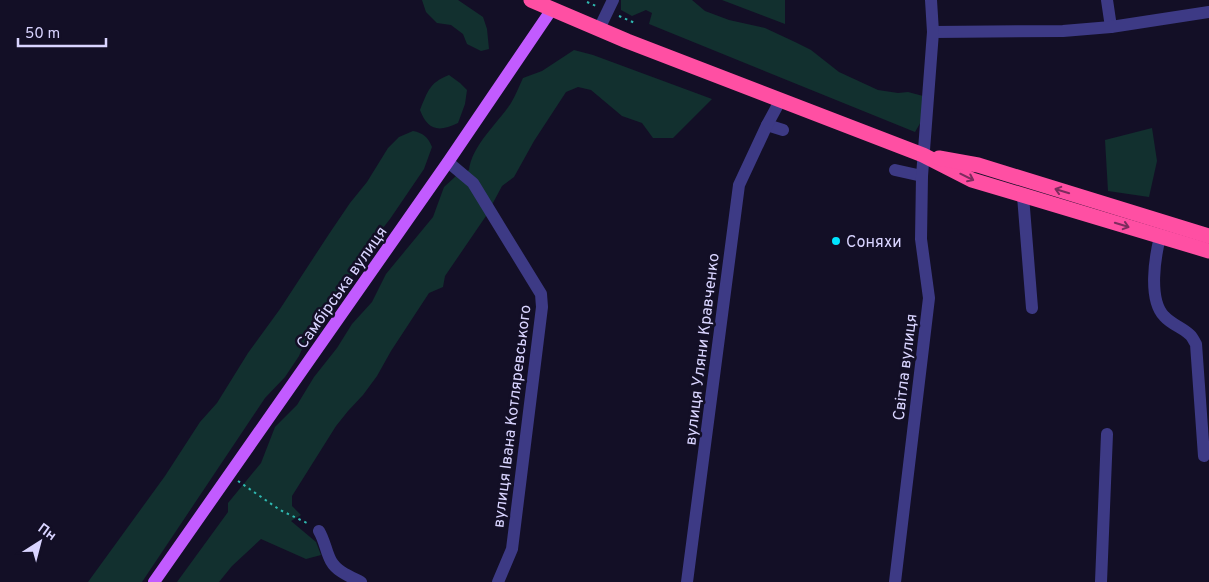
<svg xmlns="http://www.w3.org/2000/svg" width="1209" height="582" font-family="Overpass,sans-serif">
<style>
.green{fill:#12302f}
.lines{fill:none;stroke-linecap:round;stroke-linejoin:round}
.path{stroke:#2fb8b0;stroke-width:2;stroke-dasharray:2.5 4;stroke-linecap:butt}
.minor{stroke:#3d3a85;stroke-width:12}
.major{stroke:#c25bff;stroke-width:12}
.highway{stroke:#ff4fa3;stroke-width:15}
.oneway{stroke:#7d2c5e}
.poi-dot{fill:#00e5ff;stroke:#130f26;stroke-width:2}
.labels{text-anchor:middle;stroke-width:5;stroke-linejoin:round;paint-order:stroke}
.poi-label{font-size:16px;fill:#d9d4ff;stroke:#130f26;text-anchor:start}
.street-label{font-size:16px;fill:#d9d4ff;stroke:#130f26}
</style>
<rect width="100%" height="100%" fill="#130f26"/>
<g class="green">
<polygon points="422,0 458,0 483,17 487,29 489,49 481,51 467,44 463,34 451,25 437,23 426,12"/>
<polygon points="621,0 692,0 705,11 729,20 765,28 795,42 811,50 839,72 878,90 898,93 908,92 923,96 929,108 915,132 649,24 652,13 646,10 632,16 621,10"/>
<polygon points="722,0 785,0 785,24"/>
<path d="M 574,50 L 593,55 L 712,99 L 673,138 L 653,138 L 642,123 L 622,116 L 591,90 L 578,87 L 566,92 L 534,141 L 514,177 L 502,186 L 486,216 L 445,276 L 443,287 L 429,293 L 391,351 L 377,376 L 363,395 L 348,411 L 336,426 L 292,496 L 292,506 L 301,515 L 291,521 L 316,542 L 321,555 L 306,559 L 261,539 L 232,566 L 219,582 L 177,582 L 228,512 L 228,503 L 261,463 L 275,427 L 297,405 L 314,377 L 337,348 L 352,324 L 372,302 L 386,274 L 433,217 L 444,187 L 456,176 L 469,170 C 472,145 498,123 511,103 C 516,95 519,86 523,78 L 542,71 Z"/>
<path d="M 449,75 L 460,83 L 467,90 L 465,104 L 458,123 C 439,132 428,131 420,110 C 428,91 429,83 449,75 Z"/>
<polygon points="1152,128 1157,161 1149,197 1108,191 1105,140"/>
<path d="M 413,131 C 423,133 428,137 432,147 L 424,169 L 390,219 L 365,251 L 360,265 L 329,311 L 321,332 L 305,342 L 299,356 L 285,377 L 265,398 L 142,582 L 88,582 L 165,476 L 200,422 L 217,403 L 248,353 L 280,309 L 329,234 L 350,203 L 367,182 L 388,148 L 399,137 Z"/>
</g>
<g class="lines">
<g class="path">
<polyline points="587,2 596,6"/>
<polyline points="619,16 635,23"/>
<polyline points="238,481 280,510 309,524"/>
</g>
<g class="minor">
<polyline points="1107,0 1111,27"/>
<polyline points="599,29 613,0"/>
<polyline points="933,32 1063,31 1111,27 1209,12"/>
<polyline points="767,125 783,130"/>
<polyline points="448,162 473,183 541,294 542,307 512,549 498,582"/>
<polyline points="895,170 922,176"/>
<polyline points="1023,196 1032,308"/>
<path d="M 1160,237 C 1155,257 1148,299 1164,316 C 1171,324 1181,327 1189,334 C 1192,336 1194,341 1196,344 L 1204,456"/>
<path d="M 319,531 C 325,541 326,552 331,561 C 337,572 351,577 361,582"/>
<polyline points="687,582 739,185 767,125 780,101"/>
<polyline points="895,582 929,298 921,239 922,176 933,32 931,0"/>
<polyline points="1101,582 1107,434"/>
</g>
<polyline class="major" points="154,582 448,162 552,9"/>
<g class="highway">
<polyline points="531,0 627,41 923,155 972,180 1209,251"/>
<polyline points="939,158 978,165 1209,236"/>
</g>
</g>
<defs><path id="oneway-shaft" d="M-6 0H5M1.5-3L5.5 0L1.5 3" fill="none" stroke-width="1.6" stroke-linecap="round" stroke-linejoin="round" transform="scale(1.25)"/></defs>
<g class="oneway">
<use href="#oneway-shaft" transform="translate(967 177) rotate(26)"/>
<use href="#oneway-shaft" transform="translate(1062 191) rotate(-163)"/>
<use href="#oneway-shaft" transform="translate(1122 225) rotate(17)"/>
</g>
<circle class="poi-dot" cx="836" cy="241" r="5"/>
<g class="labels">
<g class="poi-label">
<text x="846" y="247">Соняхи</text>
</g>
<g class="street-label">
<text transform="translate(341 287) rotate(-55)" y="6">Самбірська вулиця</text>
<text transform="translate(701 349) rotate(-83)" y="6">вулиця Уляни Кравченко</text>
<text transform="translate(904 367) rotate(-83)" y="6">Світла вулиця</text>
<text transform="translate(511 416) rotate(-83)" y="6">вулиця Івана Котляревського</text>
</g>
</g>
<g transform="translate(40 542) rotate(36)" stroke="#130f26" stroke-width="4" paint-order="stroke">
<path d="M0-4L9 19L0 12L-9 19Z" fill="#d9d4ff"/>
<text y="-8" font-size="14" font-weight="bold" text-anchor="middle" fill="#d9d4ff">Пн</text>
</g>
<path d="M18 38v8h88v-8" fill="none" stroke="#d9d4ff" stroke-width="2.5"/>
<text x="25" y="38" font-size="15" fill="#d9d4ff" stroke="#130f26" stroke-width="4" paint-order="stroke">50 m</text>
</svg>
